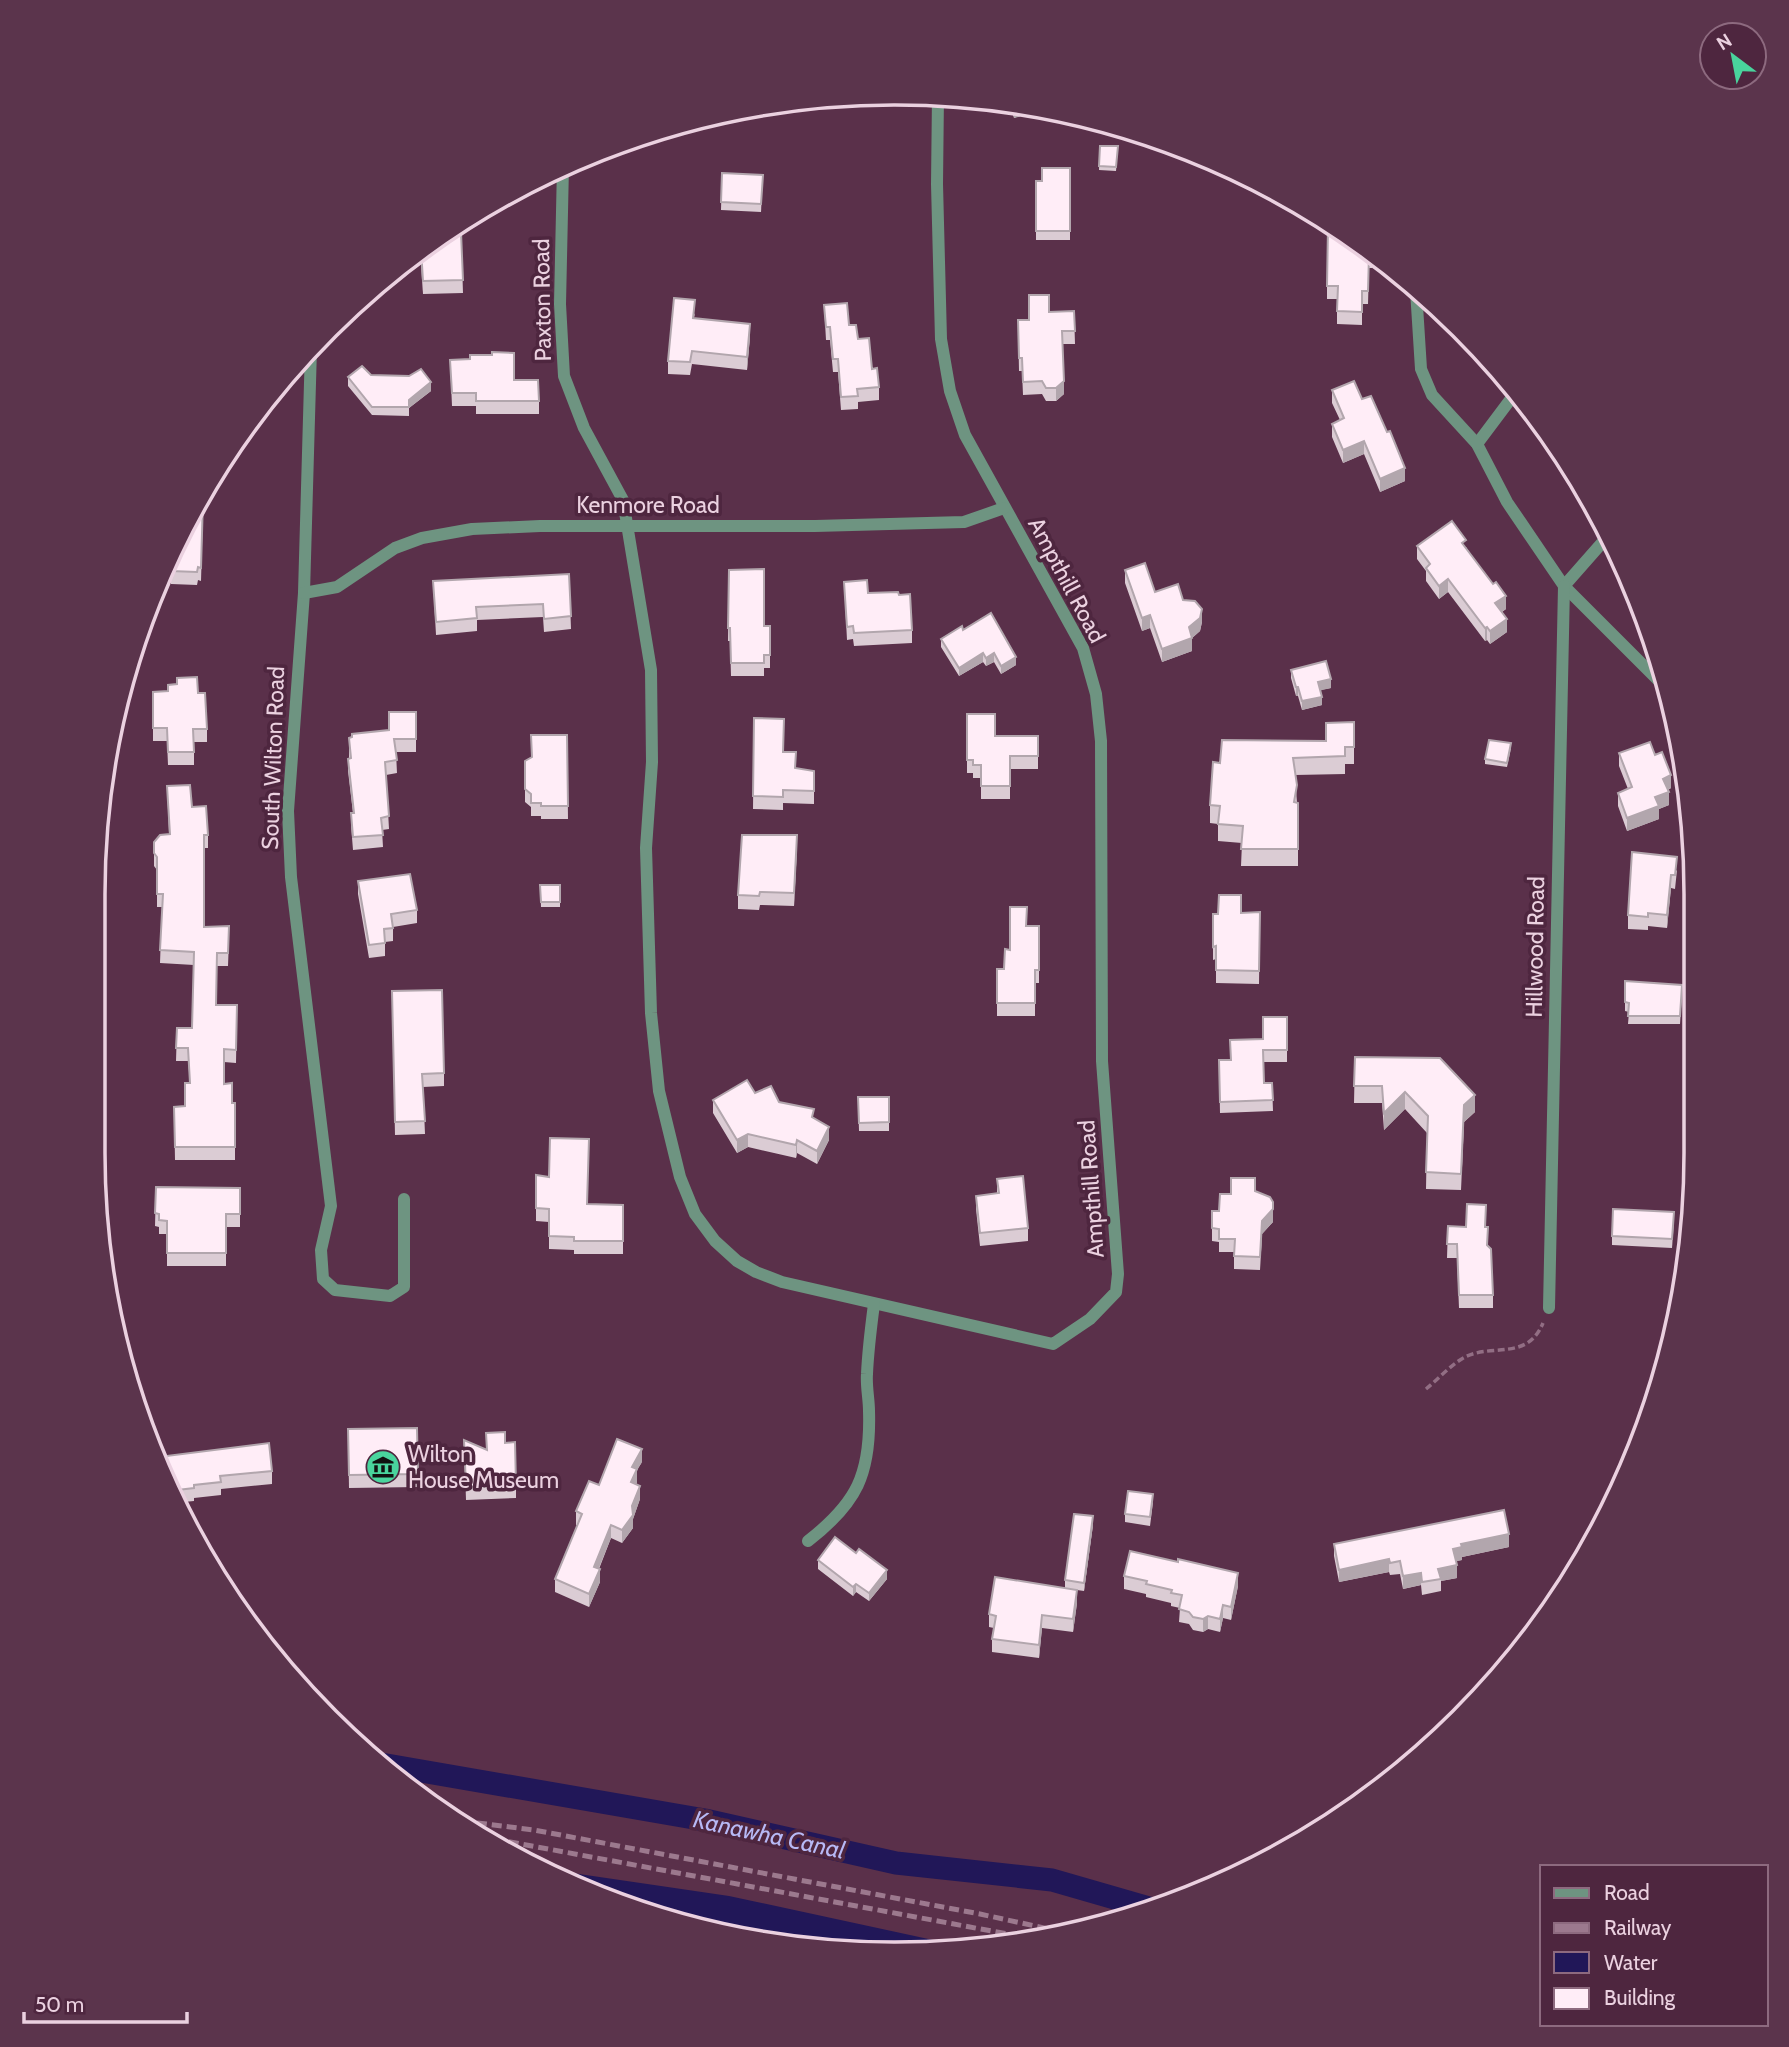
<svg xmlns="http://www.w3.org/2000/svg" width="1789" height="2047" font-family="Cabin,sans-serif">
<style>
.water{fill:#211758}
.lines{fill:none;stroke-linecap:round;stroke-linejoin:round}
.canal{stroke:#211758;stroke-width:23}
.path{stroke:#926e84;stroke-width:3.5;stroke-dasharray:7 3.5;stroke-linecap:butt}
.minor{stroke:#6e9481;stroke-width:12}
.rail{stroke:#9c798e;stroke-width:5;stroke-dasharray:10 5;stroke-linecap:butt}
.wall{fill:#dbccd4}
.shaded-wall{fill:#b2a6ad}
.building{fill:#ffedf7;stroke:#b2a6ad;stroke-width:2}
.labels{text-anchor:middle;stroke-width:7;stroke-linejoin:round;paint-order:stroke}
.street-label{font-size:23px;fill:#ebd1e0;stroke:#4e263f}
.poi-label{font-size:23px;fill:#ebd1e0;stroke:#4e263f;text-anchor:start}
.water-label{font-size:24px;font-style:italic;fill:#b7b9f5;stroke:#4e263f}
.rim{fill:none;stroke:#ebd1e0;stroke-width:3.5}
</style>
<rect width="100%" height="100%" fill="#5a304a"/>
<polygon class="water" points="545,1869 729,1896 970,1948 947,1953 789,1947 587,1893"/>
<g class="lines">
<polyline class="canal" points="381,1764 705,1820 896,1863 1052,1880 1156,1910"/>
<path class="path" d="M 1426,1389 C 1437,1380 1453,1363 1465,1357 C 1494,1343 1527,1361 1543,1323"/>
<g class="minor">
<polyline points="563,166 560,304 564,376 584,428 623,500 651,670 652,762 646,848 651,1013 659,1091 680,1177 695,1214 715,1241 737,1261 756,1272 782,1282 1053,1344 1090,1319 1116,1292 1118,1274 1102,1061 1101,741 1096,694 1083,648 965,435 950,391 941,339 937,184 938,95"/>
<polyline points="1416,290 1421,369 1432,395 1477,444 1507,502 1564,586 1664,686"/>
<polyline points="311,348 304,593 288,811 291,877 331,1206 321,1250 323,1279 335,1290 390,1296 404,1287 404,1199"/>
<polyline points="1477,444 1516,392"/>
<polyline points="1564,586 1608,536"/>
<polyline points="304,593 337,587 395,548 422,538 472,529 540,526 815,526 964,522 1004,508"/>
<polyline points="1549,1308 1564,586"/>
<path d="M 808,1541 C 857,1503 871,1474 869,1411 C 869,1399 866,1386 867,1374 C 868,1350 871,1327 874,1304"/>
</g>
<g class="rail">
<polyline points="462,1821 534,1830 980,1914 1058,1931"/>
<polyline points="494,1839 1024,1937"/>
</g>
</g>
<g class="wall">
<polygon points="1010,105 1040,110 1014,118"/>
<polygon points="1100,146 1118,146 1116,171 1099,170"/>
<polygon points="1070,168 1070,240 1036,240 1036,181 1042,181"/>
<polygon points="722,173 763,175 761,212 721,210"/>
<polygon points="449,232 461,232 463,293 423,294 420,250"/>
<polygon points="1373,252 1372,268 1369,268 1368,304 1362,304 1362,325 1337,324 1337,299 1327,299 1327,286"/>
<polygon points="824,305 849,325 858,339 872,369 879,387 879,400 858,402 858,409 841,410 838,372 833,372 830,340 826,340"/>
<polygon points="1074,311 1075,344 1062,344 1064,394 1056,401 1046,401 1042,394 1023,395 1022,371 1019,371 1018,320 1029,320"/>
<polygon points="695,313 694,318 750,337 747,370 692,364 690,375 668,374 668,361"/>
<polygon points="450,360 514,380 539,401 539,414 476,414 476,406 452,406"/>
<polygon points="371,375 431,391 409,408 409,416 372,415 348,386 348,377"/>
<polygon points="1332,390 1362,399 1387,432 1405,481 1380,492 1364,454 1343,463 1332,437 1332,424 1340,420 1332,403"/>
<polygon points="201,499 203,512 201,581 198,580 197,585 171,584 171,557"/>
<polygon points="1417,546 1466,547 1506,609 1502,612 1507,632 1490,644 1487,640 1485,641 1448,592 1439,599 1426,581 1426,571 1417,559"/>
<polygon points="729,570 764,626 770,626 770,668 764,668 764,676 731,676 730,641 728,641"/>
<polygon points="1125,570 1155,592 1183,600 1202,622 1200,631 1192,638 1192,651 1162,662 1150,628 1142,631 1125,583"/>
<polygon points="569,574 571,629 544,632 543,617 477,620 477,631 436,635 433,581"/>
<polygon points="844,582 868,593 899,595 912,630 912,643 854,646 853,639 847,640"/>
<polygon points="963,630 1016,665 1001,674 994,662 986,666 983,662 959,676 941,647 941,639"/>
<polygon points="1291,670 1331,688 1320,690 1322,705 1302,710 1298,696 1296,696 1291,678"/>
<polygon points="153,692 198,693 207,729 207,742 194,742 194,765 168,765 167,741 153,741"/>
<polygon points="416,712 416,752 396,752 397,773 386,775 389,829 382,830 383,847 353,850 351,825 351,813 353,813 348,771 348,759 349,759 349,738 389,730"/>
<polygon points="967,714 995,736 1038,736 1038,769 1010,769 1010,799 981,799 981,778 973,778 973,773 967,773"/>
<polygon points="754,718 784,752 796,768 814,771 814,804 783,803 783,810 753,809"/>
<polygon points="1354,722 1354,764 1345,764 1345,774 1295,775 1297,803 1298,803 1298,866 1241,866 1242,843 1218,841 1218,824 1210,823 1210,805 1220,763 1326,741"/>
<polygon points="567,735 568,819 541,819 541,816 531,816 531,807 525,802 525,761"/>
<polygon points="1511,748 1507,767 1485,764 1485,759"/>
<polygon points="1619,753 1655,755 1671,788 1668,790 1669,805 1659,809 1659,819 1627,831 1618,806 1618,793 1628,789 1619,766"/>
<polygon points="167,786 192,807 208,835 208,848 204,848 204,927 229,939 228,966 217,966 216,1005 237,1005 236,1063 224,1062 224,1084 232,1103 235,1103 235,1160 175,1160 174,1107 185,1106 190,1083 188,1061 176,1061 177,1028 192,1028 194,965 160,963 162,907 157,907 157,870 154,866 154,842 169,834"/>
<polygon points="797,848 794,906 760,905 759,910 738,909 738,895"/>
<polygon points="1677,870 1675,889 1671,888 1667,928 1648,926 1648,930 1628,929 1628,915"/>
<polygon points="358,881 417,910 417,923 393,927 393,941 385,942 385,956 369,958 358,894"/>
<polygon points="540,885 560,885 560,907 541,907"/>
<polygon points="1260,912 1259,984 1216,983 1216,959 1213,960 1213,914"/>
<polygon points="1026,926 1039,926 1039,983 1035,983 1035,1016 997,1016 997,969 1004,969 1010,950"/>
<polygon points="1625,981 1682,994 1680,1024 1628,1024 1629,1012 1625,1011"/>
<polygon points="392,991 444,1073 444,1086 423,1087 425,1134 395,1135"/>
<polygon points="1287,1017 1287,1062 1264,1062 1264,1083 1272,1083 1273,1111 1220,1113 1219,1060 1230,1060 1263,1039"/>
<polygon points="1355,1057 1475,1112 1464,1122 1461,1190 1426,1189 1427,1133 1405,1109 1384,1130 1382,1103 1354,1103"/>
<polygon points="755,1093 779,1102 814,1118 829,1140 817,1164 797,1153 796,1158 748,1147 737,1153 713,1113 713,1100"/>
<polygon points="858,1097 889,1097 889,1131 859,1131"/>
<polygon points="997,1179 1028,1228 1028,1241 980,1246 976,1209 976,1196 997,1193"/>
<polygon points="156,1187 240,1188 240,1227 226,1227 226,1266 167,1266 167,1234 159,1234 159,1227 155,1226"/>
<polygon points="1255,1191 1273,1222 1262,1234 1260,1270 1234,1269 1234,1252 1219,1252 1219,1242 1212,1241 1212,1211 1219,1211 1231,1194"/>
<polygon points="588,1204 623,1205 623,1254 574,1254 574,1250 549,1249 549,1222 536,1221 536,1208"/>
<polygon points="1674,1221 1672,1248 1612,1245 1612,1236"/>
<polygon points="1448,1226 1486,1227 1493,1295 1493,1308 1459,1308 1457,1258 1447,1258"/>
<polygon points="417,1428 418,1487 349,1488 348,1429"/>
<polygon points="464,1440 486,1450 505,1443 516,1485 516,1498 466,1500"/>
<polygon points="156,1455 159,1457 272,1471 272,1484 221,1489 221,1495 194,1498 194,1501 174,1503"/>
<polygon points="642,1462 637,1470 636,1485 640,1499 633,1519 633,1528 622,1543 611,1538 599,1569 600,1582 589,1607 555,1592 555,1579 578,1525 576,1525 576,1511 599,1485"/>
<polygon points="1153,1502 1150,1526 1125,1522 1125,1514"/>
<polygon points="1093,1525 1084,1591 1077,1590 1077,1603 1073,1632 1042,1628 1039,1658 992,1652 992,1639 994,1628 989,1627 989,1614 1065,1588 1065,1580"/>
<polygon points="1334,1544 1509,1547 1462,1557 1462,1560 1456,1561 1457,1578 1441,1581 1441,1591 1422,1595 1421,1585 1403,1589 1400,1574 1390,1575 1389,1572 1339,1582 1334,1556"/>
<polygon points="856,1553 887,1579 869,1601 856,1592 853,1596 818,1569 818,1560"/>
<polygon points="1124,1576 1238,1586 1231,1620 1223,1618 1220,1632 1208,1629 1203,1632 1193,1630 1189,1624 1179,1622 1180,1608 1171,1606 1171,1603 1146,1597 1146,1594 1124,1589"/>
</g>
<g class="shaded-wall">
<polygon points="1022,107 1040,110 1014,118 1014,109"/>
<polygon points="750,324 750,337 747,370 747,357"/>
<polygon points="1064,381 1064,394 1056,401 1056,388"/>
<polygon points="431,382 431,391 409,408 409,400"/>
<polygon points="1364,441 1364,454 1343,463 1343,450"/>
<polygon points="1405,468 1405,481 1380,492 1380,479"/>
<polygon points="1448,579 1448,592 1439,599 1439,586"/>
<polygon points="1506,596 1506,609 1495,616 1495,603"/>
<polygon points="1202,609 1202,622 1200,631 1191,639 1192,638 1192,651 1162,662 1162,649 1189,627"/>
<polygon points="1150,615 1150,628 1142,631 1142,618"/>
<polygon points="1507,619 1507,632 1490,644 1490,631"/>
<polygon points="1487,627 1487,640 1485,641 1485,628"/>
<polygon points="983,653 983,662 959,676 959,668"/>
<polygon points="994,653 994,662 986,666 986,658"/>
<polygon points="1016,657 1016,665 1001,674 1001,666"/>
<polygon points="1331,679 1331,688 1318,691 1318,682"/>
<rect x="1296" y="687" width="2" height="9"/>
<polygon points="1322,697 1322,705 1302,710 1302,701"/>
<polygon points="1671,775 1671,788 1663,792 1663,779"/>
<polygon points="1669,792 1669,805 1659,809 1659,819 1627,831 1627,818 1655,797"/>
<polygon points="797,835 797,848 794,906 794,893"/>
<polygon points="1671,875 1671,888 1667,928 1667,915"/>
<polygon points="1405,1092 1405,1109 1384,1130 1384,1113"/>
<polygon points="1475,1095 1475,1112 1464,1122 1461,1190 1464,1105"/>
<polygon points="829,1127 829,1140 817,1164 817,1151"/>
<polygon points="748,1134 748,1147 737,1153 737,1140"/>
<polygon points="797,1140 797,1153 796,1158 796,1145"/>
<polygon points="1273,1202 1273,1222 1262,1234 1260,1270 1262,1221"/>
<polygon points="642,1449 642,1462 637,1470 637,1483 631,1496 632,1467"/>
<polygon points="640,1486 640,1499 633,1519 633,1528 622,1543 622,1530"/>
<polygon points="1093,1516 1093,1525 1084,1591 1084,1583"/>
<polygon points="611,1525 611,1538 594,1580 594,1567"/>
<polygon points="1509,1534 1509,1547 1462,1557 1462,1560 1453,1562 1453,1549 1461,1544"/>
<polygon points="1389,1559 1389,1572 1339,1582 1339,1570"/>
<polygon points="1457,1565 1457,1578 1441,1581 1438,1569"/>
<polygon points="600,1569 600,1582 589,1607 589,1594"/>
<polygon points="887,1570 887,1579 869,1601 869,1593"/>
<polygon points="1238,1573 1238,1586 1231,1620 1231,1607"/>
<polygon points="1421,1573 1421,1585 1403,1589 1403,1576"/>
<polygon points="856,1584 856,1592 853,1596 853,1587"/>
<polygon points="1077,1590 1077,1603 1073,1632 1073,1619"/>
<polygon points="1223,1605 1223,1618 1220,1632 1220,1619"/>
<polygon points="1042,1615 1042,1628 1039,1658 1039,1645"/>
<polygon points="1208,1616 1208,1629 1203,1632 1203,1619"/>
</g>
<g class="building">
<polygon points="1100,146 1118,146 1116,167 1099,166"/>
<polygon points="1042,168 1070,168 1070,231 1036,231 1036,181 1042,181"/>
<polygon points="722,173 763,175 761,204 721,202"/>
<polygon points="1328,227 1332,227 1372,252 1372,255 1369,255 1368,291 1362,291 1362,312 1337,311 1338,286 1327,286"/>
<polygon points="449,232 461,232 463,280 423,281 421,249"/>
<polygon points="1029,295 1049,295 1049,312 1074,311 1075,331 1062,331 1064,381 1056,388 1046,388 1042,381 1023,382 1022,358 1019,358 1018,320 1029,320"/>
<polygon points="674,298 695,300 693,318 750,324 747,357 692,351 690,362 668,361"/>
<polygon points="847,303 849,325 856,325 858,339 869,338 872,369 877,368 879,387 857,389 858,396 841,397 838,359 833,359 830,327 826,327 824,305"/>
<polygon points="492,352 514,353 514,380 538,380 539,401 476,401 476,393 452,393 450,360 470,359 470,355 492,355"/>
<polygon points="362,366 371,375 409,376 421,369 431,382 409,400 409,407 372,407 348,377"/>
<polygon points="1354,381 1362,399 1371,396 1387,432 1390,431 1405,468 1380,479 1364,441 1343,450 1332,424 1344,418 1332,390"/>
<polygon points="201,492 201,499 203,499 201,568 198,567 197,572 171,571 171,557"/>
<polygon points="1452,521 1466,540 1462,543 1493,584 1496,582 1506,596 1495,603 1507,619 1490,631 1487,627 1485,628 1448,579 1439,586 1426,568 1430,564 1417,546"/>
<polygon points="1145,563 1155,592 1178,584 1183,600 1195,601 1202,609 1200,618 1189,627 1192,638 1162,649 1150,615 1142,618 1125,570"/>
<polygon points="764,569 764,626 770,626 770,655 764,655 764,663 731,663 730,628 728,628 729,570"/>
<polygon points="569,574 571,616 544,619 543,604 476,607 477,618 436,622 433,581"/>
<polygon points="867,580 868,593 898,592 899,595 910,594 912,630 854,633 853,626 847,627 844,582"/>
<polygon points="991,613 1016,657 1001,666 994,653 986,658 983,653 959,668 941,639 962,626 963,630"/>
<polygon points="1326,661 1331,679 1318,682 1322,697 1302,701 1298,687 1296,687 1291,670"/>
<polygon points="197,677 198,693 205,693 207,729 193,729 194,752 168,752 167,728 153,728 153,692 168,691 168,685 177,684 177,678"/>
<polygon points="389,712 416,712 416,739 394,739 397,760 385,762 389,816 381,818 383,835 353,837 351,813 354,813 348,759 351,758 349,738 352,737 352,734 389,730"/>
<polygon points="967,714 995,714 995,736 1038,736 1038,756 1010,756 1010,786 981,786 981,765 973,765 973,760 967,760"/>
<polygon points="754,718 784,719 783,752 796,752 795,768 814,771 814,791 783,790 783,797 753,796"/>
<polygon points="1354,722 1354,747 1345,747 1345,756 1293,758 1297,785 1294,802 1298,803 1298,849 1241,849 1243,826 1218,824 1220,806 1210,805 1213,762 1220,763 1222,740 1326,741 1326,723"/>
<polygon points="531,735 567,735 568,806 541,806 541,803 531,803 531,794 525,789 525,761 532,757"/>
<polygon points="1489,740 1511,743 1507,763 1485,759"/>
<polygon points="1650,742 1655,755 1662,752 1671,775 1663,779 1669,792 1655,797 1659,806 1627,818 1618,793 1632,787 1619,753"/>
<polygon points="190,785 192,807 206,806 208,835 204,835 204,927 229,926 228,953 217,953 216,1005 237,1005 236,1050 224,1049 224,1084 232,1083 232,1103 235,1103 235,1147 175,1147 174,1107 185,1106 185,1083 190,1083 188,1048 176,1048 177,1028 192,1028 194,952 160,950 163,894 157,894 157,857 154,853 154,842 160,835 170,834 167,786"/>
<polygon points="742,835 797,835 794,893 760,892 759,896 738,895"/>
<polygon points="1632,852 1677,857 1675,875 1671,875 1667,915 1648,913 1648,917 1628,915"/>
<polygon points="410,874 417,910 391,914 393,928 384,929 385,943 369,945 358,881"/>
<polygon points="540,885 560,885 560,902 541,902"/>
<polygon points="1219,895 1241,895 1241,913 1260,912 1259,971 1216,970 1216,946 1213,947 1213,914 1218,914"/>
<polygon points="1010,907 1027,907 1026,926 1039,926 1039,970 1035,970 1035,1003 997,1003 997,969 1004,969 1005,949 1010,950"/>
<polygon points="1625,981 1682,985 1680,1016 1628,1016 1629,1003 1625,1002"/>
<polygon points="442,990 444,1073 422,1074 425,1121 395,1122 392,991"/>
<polygon points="1263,1017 1287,1017 1287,1050 1263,1050 1264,1083 1272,1083 1273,1100 1220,1102 1219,1060 1231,1060 1230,1040 1263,1039"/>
<polygon points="1355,1057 1440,1058 1475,1095 1464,1105 1461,1174 1426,1172 1428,1116 1405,1092 1384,1113 1382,1086 1354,1086"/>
<polygon points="747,1080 755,1093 771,1086 779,1102 814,1109 812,1117 829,1127 817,1151 797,1140 796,1145 748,1134 737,1140 713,1100"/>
<polygon points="858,1097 889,1097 889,1122 859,1123"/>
<polygon points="550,1138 589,1139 587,1204 623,1205 623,1241 574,1241 574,1237 549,1236 549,1209 536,1208 536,1175 549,1177"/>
<polygon points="1023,1176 1028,1228 980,1233 976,1196 999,1193 997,1179"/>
<polygon points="1231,1178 1255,1178 1255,1191 1270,1197 1273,1202 1273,1209 1262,1221 1260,1257 1234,1256 1235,1239 1219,1239 1219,1229 1212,1228 1212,1211 1219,1211 1220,1194 1231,1194"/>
<polygon points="156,1187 240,1188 240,1214 226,1214 226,1253 167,1253 167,1221 159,1220 159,1214 155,1213"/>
<polygon points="1467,1204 1486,1205 1485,1227 1488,1227 1487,1245 1491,1249 1493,1295 1459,1295 1457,1244 1447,1244 1448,1226 1466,1227"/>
<polygon points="1613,1209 1674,1212 1672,1239 1612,1236"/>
<polygon points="417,1428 418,1474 349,1475 348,1429"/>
<polygon points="505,1432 505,1443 515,1442 516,1485 466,1487 464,1440 487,1450 486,1433"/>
<polygon points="617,1439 642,1449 632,1467 637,1469 631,1482 640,1486 632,1506 633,1515 622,1530 611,1525 594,1567 600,1569 589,1594 555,1579 582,1514 576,1511 589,1481 599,1485"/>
<polygon points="269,1443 272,1471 220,1476 221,1482 194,1485 194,1488 169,1491 156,1455 158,1455 159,1457"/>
<polygon points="1128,1491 1153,1494 1150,1517 1125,1514"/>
<polygon points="1504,1510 1509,1534 1461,1544 1462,1547 1453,1549 1457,1565 1438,1569 1441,1579 1422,1582 1421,1573 1403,1576 1400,1561 1390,1563 1389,1559 1339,1570 1334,1544"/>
<polygon points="1074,1514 1093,1516 1084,1583 1065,1580"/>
<polygon points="835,1537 856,1553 859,1549 887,1570 869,1593 856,1584 853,1587 818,1560"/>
<polygon points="1130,1551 1178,1562 1178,1559 1238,1573 1231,1607 1223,1605 1220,1619 1208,1616 1203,1619 1193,1617 1189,1612 1179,1609 1182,1595 1171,1593 1172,1590 1146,1584 1147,1581 1124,1576"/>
<polygon points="995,1577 1077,1590 1073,1619 1042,1615 1039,1645 992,1639 996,1616 989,1614"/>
</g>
<defs>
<g id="museum-disc" transform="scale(1.75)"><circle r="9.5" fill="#49d49d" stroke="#4e263f"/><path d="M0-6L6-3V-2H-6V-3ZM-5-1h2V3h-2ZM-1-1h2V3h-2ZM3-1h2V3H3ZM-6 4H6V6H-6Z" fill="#111"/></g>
</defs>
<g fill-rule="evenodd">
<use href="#museum-disc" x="383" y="1467"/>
</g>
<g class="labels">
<g class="street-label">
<text transform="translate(542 300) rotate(-91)" y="8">Paxton Road</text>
<text x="648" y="513">Kenmore Road</text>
<text transform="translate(1067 580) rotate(62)" y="8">Ampthill Road</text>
<text transform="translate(273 758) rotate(-88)" y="8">South Wilton Road</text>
<text transform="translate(1535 947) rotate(-89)" y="8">Hillwood Road</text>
<text transform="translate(1091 1189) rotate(-94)" y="8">Ampthill Road</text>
</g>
<g class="poi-label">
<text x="408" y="1462">Wilton<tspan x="408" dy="26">House Museum</tspan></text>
</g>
<g class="water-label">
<text transform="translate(769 1835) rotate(12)" y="8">Kanawha Canal</text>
</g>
</g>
<path d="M0 0H1789V2047H0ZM894 105H895A789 789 0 0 1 1684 894V1153A789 789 0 0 1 895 1942H894A789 789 0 0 1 105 1153V894A789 789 0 0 1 894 105Z" fill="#5b344c" fill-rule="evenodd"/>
<path class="rim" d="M894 105H895A789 789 0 0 1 1684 894V1153A789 789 0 0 1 895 1942H894A789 789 0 0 1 105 1153V894A789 789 0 0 1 894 105Z"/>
<rect x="1540" y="1865" width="228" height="161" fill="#4e263f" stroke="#8d6a7f" stroke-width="2"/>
<rect x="1554" y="1888" width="35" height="10" fill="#6e9481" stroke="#8d6a7f" stroke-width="2"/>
<text x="1604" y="1900" font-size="21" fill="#ebd1e0">Road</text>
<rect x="1554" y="1923" width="35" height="10" fill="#9c798e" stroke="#8d6a7f" stroke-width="2"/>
<text x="1604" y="1935" font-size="21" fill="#ebd1e0">Railway</text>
<rect x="1554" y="1952" width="35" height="21" fill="#211758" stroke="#8d6a7f" stroke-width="2"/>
<text x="1604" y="1970" font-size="21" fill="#ebd1e0">Water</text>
<rect x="1554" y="1988" width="35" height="21" fill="#ffedf7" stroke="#8d6a7f" stroke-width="2"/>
<text x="1604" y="2005" font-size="21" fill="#ebd1e0">Building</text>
<g transform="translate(1733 56) rotate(328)"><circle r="33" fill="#4e263f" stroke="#8d6a7f" stroke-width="2"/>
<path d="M0-5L12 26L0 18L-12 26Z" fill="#49d49d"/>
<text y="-10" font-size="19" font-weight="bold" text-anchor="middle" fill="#ebd1e0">N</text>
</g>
<path d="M24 2012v10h163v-10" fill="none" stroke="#ebd1e0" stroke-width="3.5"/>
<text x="35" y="2012" font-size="21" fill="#ebd1e0" stroke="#4e263f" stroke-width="5" paint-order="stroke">50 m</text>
</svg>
